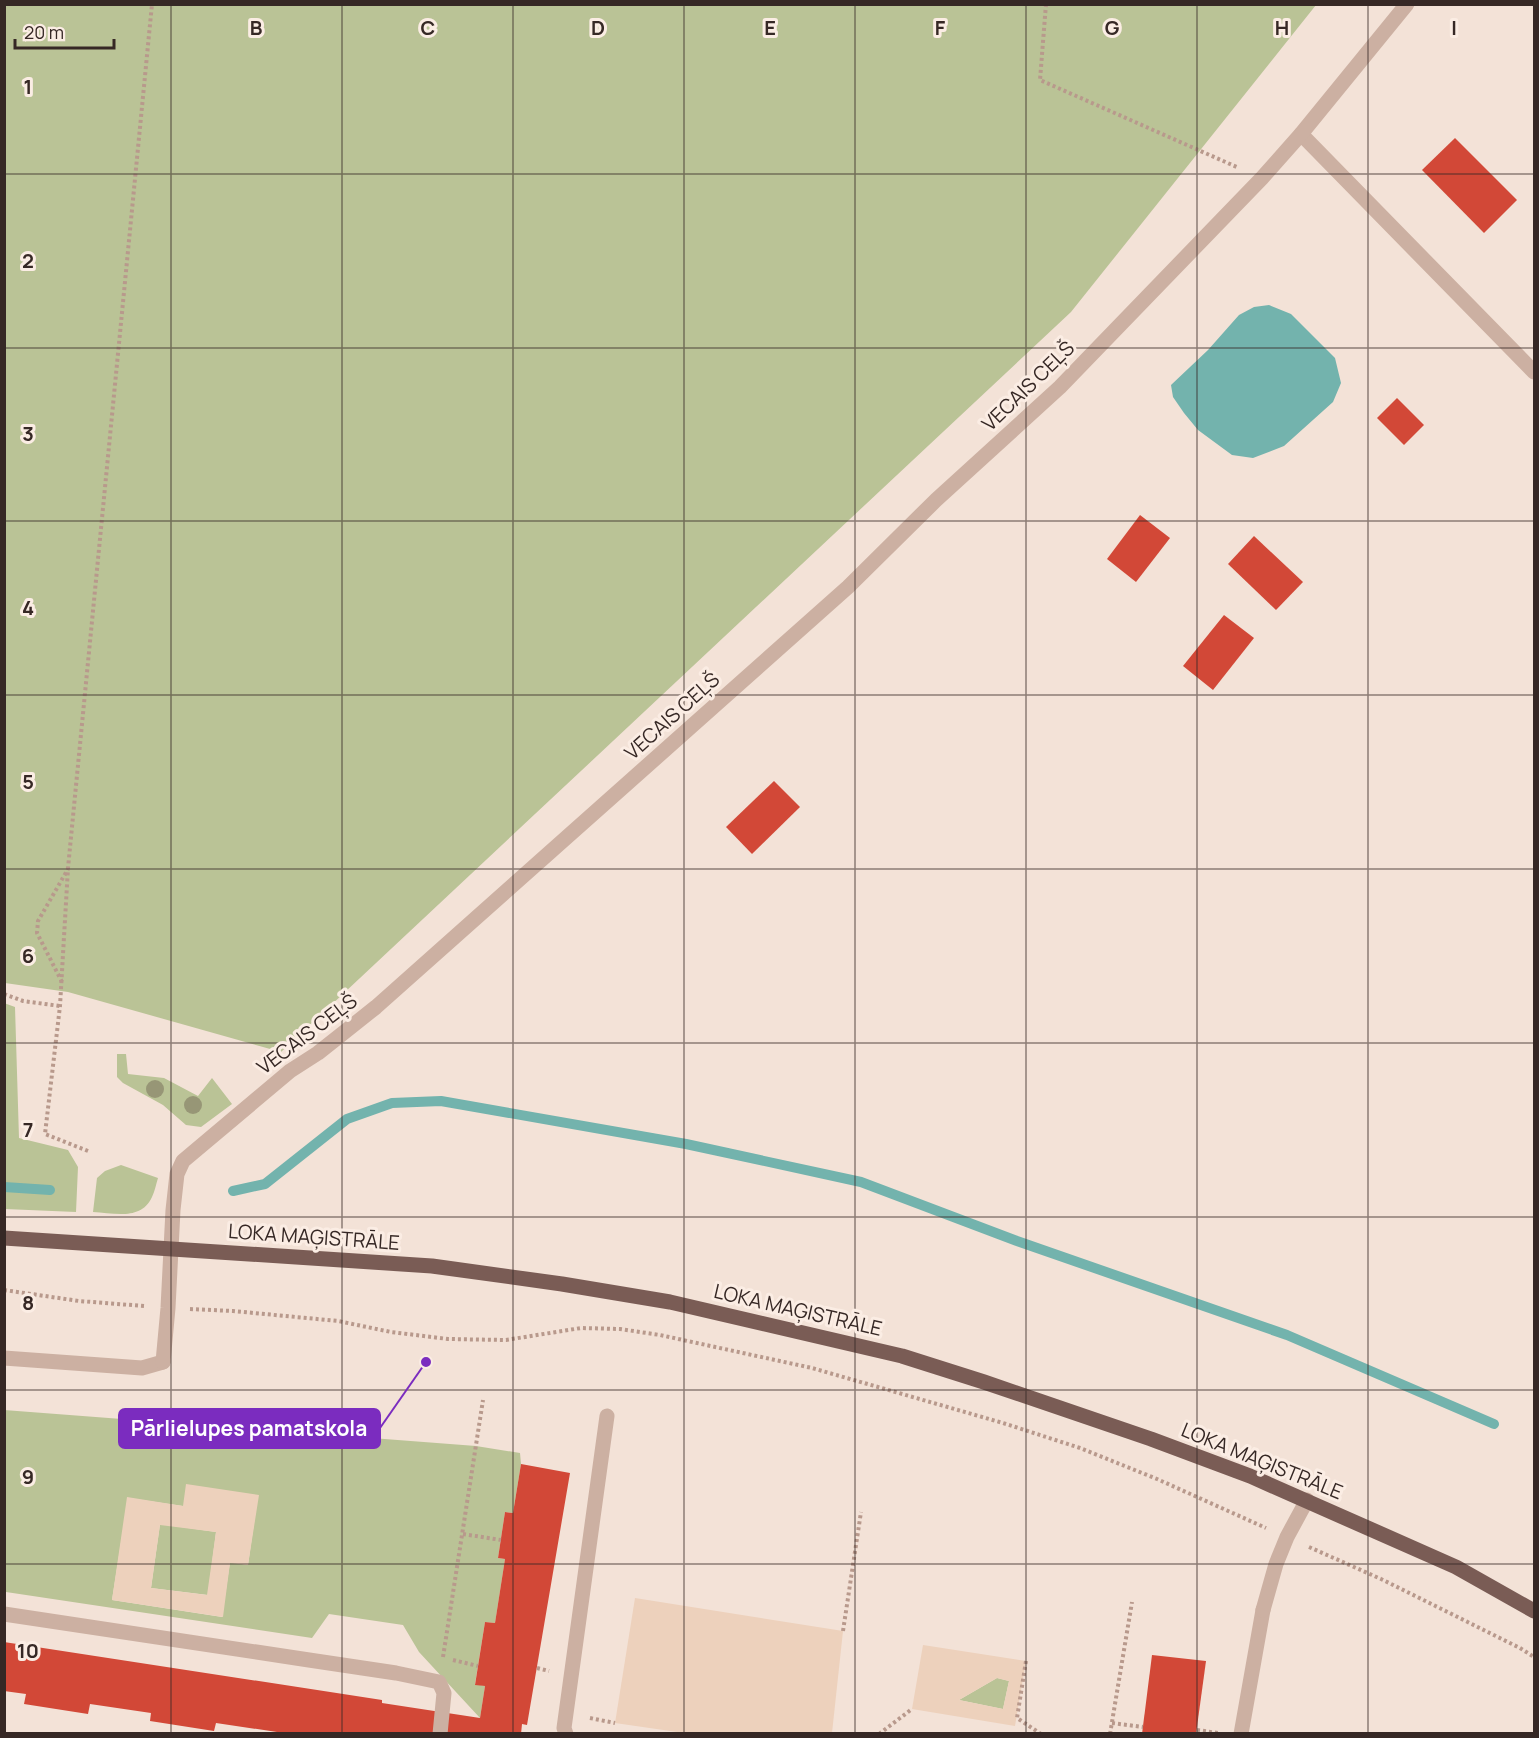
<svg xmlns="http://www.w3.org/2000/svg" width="1539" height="1738" font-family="Manrope,sans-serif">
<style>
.green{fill:#bac396;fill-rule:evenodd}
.plaza{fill:#edd1bc;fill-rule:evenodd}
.water{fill:#73b3ad}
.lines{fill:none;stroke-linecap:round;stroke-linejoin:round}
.stream{stroke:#73b3ad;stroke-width:10}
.building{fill:#d24837}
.path{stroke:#b8998c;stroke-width:4;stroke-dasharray:3 3;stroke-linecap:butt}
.service{stroke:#ccb0a2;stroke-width:15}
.minor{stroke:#ccb0a2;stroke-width:15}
.primary{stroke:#7a5c55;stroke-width:15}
.tree{fill:#979676}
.grid{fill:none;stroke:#362825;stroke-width:1.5;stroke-opacity:0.55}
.labels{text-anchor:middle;stroke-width:6;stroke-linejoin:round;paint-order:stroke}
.street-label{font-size:20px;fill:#362825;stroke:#fbede4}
.grid-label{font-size:20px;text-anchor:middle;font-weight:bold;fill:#362825;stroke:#fbede4;stroke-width:6;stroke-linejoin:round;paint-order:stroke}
.leader{fill:none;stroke:#7b2cbf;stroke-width:2}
.callout-dot{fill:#7b2cbf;stroke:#fbede4;stroke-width:2}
.callout{fill:#7b2cbf;stroke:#7b2cbf;stroke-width:2}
.callout-label{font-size:21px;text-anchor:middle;font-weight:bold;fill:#fff}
</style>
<rect width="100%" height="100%" fill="#f3e2d7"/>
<g class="green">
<polygon points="5,4 1316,4 1316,5 1071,312 281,1052 68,992 5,983"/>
<polygon points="4,1003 15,1007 19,1138 68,1150 78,1167 76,1212 5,1209"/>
<polygon points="117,1054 126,1054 128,1074 164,1078 198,1096 212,1078 232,1104 201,1127 186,1125 163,1105 123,1083 117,1077"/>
<path d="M 121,1165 L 158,1178 C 156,1184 155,1191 152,1197 C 141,1221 114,1213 93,1212 L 97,1178 L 105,1171 Z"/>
<path d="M 4,1410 L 476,1446 L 520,1453 L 521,1464 L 513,1513 L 505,1512 L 498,1558 L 505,1559 L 495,1623 L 485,1622 L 475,1684 L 485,1686 L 480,1718 L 419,1652 L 403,1625 L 329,1614 L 312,1638 L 6,1592 ZM 258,1495 L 248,1565 L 230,1562 L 222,1617 L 112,1600 L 128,1498 L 183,1506 Z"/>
<polygon points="160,1524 216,1532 208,1595 151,1588"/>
<polygon points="997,1678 1009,1681 1003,1709 959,1700"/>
</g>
<g class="plaza">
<path d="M 186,1484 L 259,1495 L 248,1565 L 230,1563 L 223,1617 L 112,1600 L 127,1497 L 183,1506 ZM 160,1525 L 216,1532 L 207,1595 L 151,1588 Z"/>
<polygon points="635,1598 843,1631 832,1733 684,1733 615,1723"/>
<path d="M 923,1645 L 1026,1661 L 1015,1726 L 912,1709 ZM 997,1678 L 1009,1681 L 1003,1709 L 959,1700 Z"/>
</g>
<polygon class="water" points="1269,305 1291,314 1335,358 1341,383 1333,402 1284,446 1253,458 1232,455 1198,430 1184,413 1173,397 1171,385 1208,350 1239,315 1254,307"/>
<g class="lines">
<g class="stream">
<polyline points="4,1187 50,1190"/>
<polyline points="233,1191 265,1184 347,1119 392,1103 441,1101 686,1144 861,1182 1017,1241 1287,1335 1494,1424"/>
</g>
</g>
<g class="building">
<polygon points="1455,138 1517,200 1484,233 1422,170"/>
<polygon points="1397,398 1424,425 1404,445 1377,418"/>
<polygon points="1140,515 1170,538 1136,582 1107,559"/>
<polygon points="1254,536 1303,582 1276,610 1228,564"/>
<polygon points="1224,615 1254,638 1213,690 1183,666"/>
<polygon points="774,781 800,807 752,854 726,827"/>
<polygon points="521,1464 570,1473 527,1725 522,1724 521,1734 277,1734 277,1732 216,1723 214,1731 150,1721 151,1713 90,1704 88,1714 24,1704 26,1694 4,1691 4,1642 382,1700 382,1703 480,1718 485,1686 475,1685 478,1666 485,1622 495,1623 505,1559 498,1558 505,1512 513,1513"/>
<polygon points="1152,1655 1206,1661 1196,1734 1142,1734"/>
</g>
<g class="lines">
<g class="path">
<polyline points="1046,4 1040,80 1239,168"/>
<polyline points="62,982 37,933 38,921 68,869"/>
<polyline points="4,994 23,1001 60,1006"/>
<polyline points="88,1151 45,1134 60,1006 68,868 152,4"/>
<polyline points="4,1290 79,1301 144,1306"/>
<polyline points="190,1309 233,1311 338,1321 391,1332 448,1339 506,1340 581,1328 620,1329 660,1335 812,1368 1003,1423 1080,1448 1157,1479 1266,1528"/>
<polyline points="463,1534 501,1540"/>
<polyline points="1309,1547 1381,1579 1520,1648 1534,1657"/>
<polyline points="843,1631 861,1512"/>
<polyline points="443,1657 483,1400"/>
<polyline points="453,1660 478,1666"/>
<polyline points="1026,1661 1017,1718 1041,1734"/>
<polyline points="537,1668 549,1671"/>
<polyline points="590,1718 615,1723"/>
<polyline points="1112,1723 1143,1727"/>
<polyline points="1197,1730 1218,1733"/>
<polyline points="879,1734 912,1709"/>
<polyline points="1110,1734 1132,1602"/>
</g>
<g class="service">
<polyline points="4,1358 142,1368 163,1362"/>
<polyline points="4,1614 309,1660 396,1673 439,1682 444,1693 440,1734"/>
<polyline points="566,1734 564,1728 607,1416"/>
<polyline points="1241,1734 1263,1610"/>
</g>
<g class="minor">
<polyline points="1301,134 1534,372"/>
<polyline points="163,1362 168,1308 173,1210 177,1174 183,1161 290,1071 318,1053 376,1007 848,587 936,500 1060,387 1262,178 1301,134 1407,4"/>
<polyline points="1263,1610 1276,1564 1287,1537 1307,1500"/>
</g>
<polyline class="primary" points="4,1238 432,1266 562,1284 670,1302 902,1356 984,1382 1151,1439 1250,1476 1456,1567 1534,1611"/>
</g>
<g class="tree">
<circle cx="155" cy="1089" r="9"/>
<circle cx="193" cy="1105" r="9"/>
</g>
<path class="grid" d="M 171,4 L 171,1734M 342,4 L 342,1734M 513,4 L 513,1734M 684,4 L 684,1734M 855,4 L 855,1734M 1026,4 L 1026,1734M 1197,4 L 1197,1734M 1368,4 L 1368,1734M 4,174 L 1534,174M 4,348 L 1534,348M 4,521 L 1534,521M 4,695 L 1534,695M 4,869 L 1534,869M 4,1043 L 1534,1043M 4,1217 L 1534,1217M 4,1390 L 1534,1390M 4,1564 L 1534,1564"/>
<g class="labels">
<g class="street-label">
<text transform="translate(1028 386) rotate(-44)" y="7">VECAIS CEĻŠ</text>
<text transform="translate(672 716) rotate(-42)" y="7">VECAIS CEĻŠ</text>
<text transform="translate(307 1034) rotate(-37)" y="7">VECAIS CEĻŠ</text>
<text transform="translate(314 1237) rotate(4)" y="7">LOKA MAĢISTRĀLE</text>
<text transform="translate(798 1310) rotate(13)" y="7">LOKA MAĢISTRĀLE</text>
<text transform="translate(1262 1461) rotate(22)" y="7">LOKA MAĢISTRĀLE</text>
</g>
</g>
<g class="grid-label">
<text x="256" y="35">B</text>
<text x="428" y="35">C</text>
<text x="598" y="35">D</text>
<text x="770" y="35">E</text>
<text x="940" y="35">F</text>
<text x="1112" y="35">G</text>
<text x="1282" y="35">H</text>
<text x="1454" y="35">I</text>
<text x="28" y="94">1</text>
<text x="28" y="268">2</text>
<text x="28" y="441">3</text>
<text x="28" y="615">4</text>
<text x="28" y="789">5</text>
<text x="28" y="963">6</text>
<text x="28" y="1137">7</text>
<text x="28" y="1310">8</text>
<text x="28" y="1484">9</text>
<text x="28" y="1658">10</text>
</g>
<path class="leader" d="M426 1362L380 1428"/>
<circle class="callout-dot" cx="426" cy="1362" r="6"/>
<rect class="callout" x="119" y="1409" width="261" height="39" rx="6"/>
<g class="callout-label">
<text x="249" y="1436">Pārlielupes pamatskola</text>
</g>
<rect width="1539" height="1738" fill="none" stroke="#362825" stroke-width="12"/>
<path d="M15 39v9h99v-9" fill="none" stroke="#362825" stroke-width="3"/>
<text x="24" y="39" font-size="18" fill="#362825" stroke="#fbede4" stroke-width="4.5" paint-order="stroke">20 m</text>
</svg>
